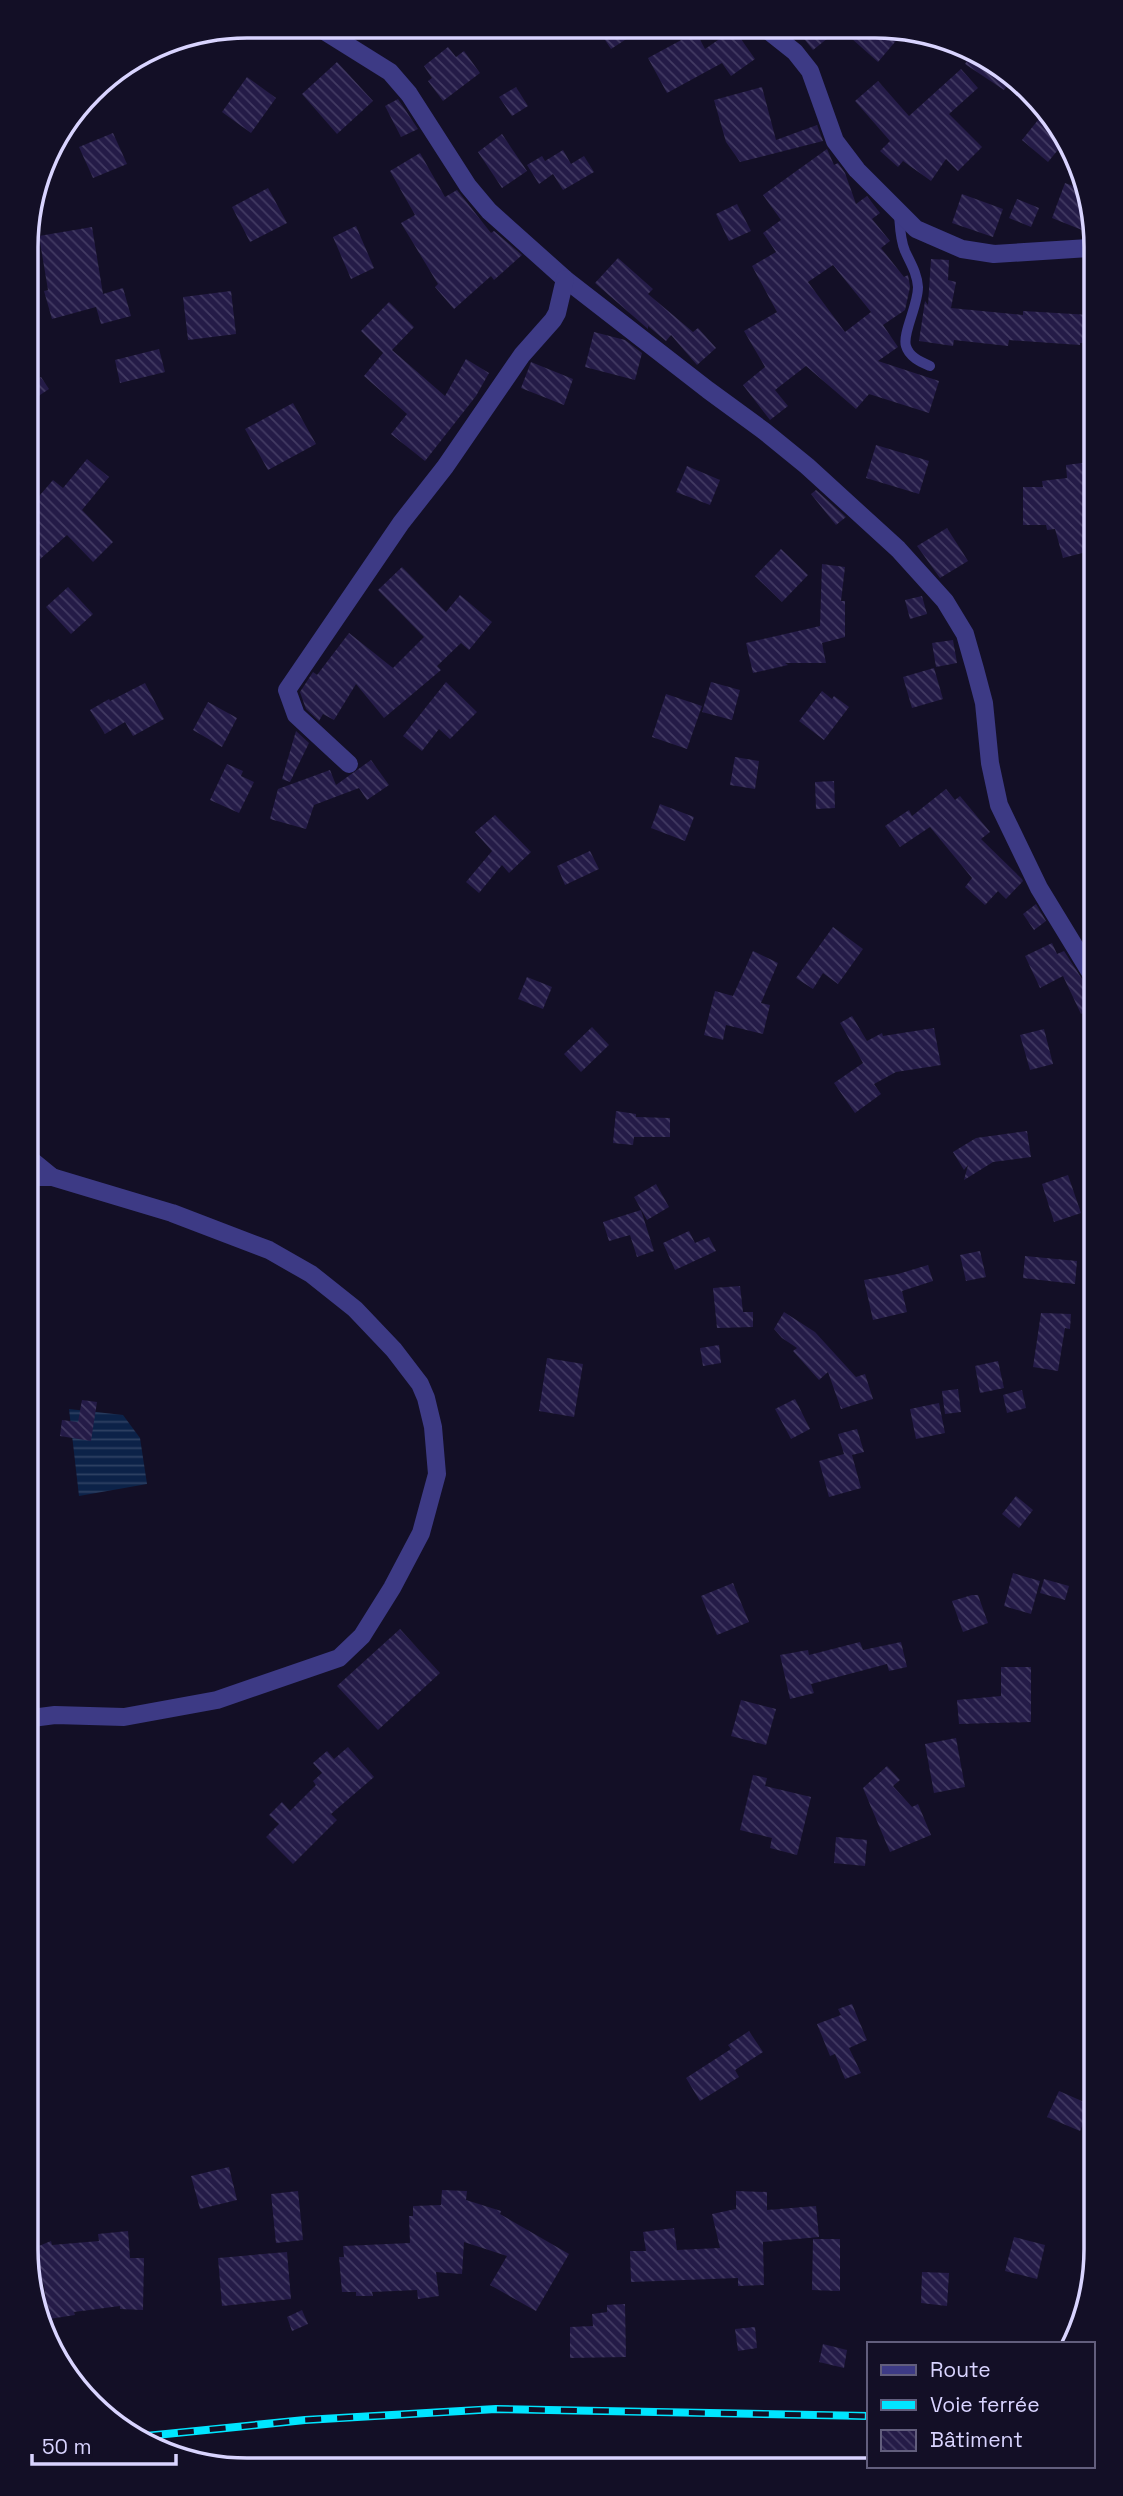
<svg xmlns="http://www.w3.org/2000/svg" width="1123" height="2496" font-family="'Space Grotesk',sans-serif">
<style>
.water{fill:url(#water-rules)}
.building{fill:url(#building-back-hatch);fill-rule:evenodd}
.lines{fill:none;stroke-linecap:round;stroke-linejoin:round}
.lane{stroke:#3d3a85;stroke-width:10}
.street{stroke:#3d3a85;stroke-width:18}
.rail-casing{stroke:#00e5ff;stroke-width:8}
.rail{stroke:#130f26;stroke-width:5;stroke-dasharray:16;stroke-linecap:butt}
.rim{fill:none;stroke:#d9d4ff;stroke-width:3.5}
</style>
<defs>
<pattern id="water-rules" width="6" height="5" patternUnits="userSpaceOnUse" patternTransform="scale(1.75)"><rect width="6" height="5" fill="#0c2248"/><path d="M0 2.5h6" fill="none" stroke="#2f4163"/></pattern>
<pattern id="building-back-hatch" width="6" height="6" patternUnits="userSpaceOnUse" patternTransform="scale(1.75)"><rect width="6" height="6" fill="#241b47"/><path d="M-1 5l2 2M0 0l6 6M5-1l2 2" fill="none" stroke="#433b63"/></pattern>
</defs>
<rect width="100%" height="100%" fill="#130f26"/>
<polygon class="water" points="69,1409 123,1415 140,1438 147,1484 79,1496"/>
<g class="building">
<polygon points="597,28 612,29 642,29 611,49"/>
<polygon points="734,29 755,59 731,76 722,63 667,93 648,58 696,32 705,49"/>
<polygon points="797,30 838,30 813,50"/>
<polygon points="842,30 905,30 878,62"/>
<polygon points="448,47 456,57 464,51 480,73 443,101 428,81 432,78 424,66"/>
<polygon points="970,56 1013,77 1004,90 965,64"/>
<polygon points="337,62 373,101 337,134 302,94"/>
<polygon points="961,69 978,88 949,114 982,147 958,171 946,159 931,181 903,161 898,167 880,151 890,141 855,101 878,81 909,116"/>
<polygon points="247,77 276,98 251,133 222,112"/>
<polygon points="516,87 528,106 512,116 499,97"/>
<polygon points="762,87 776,140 817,125 823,141 740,162 726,142 714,100"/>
<polygon points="398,99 418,129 401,137 385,106"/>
<polygon points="1042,115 1063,132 1066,140 1048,162 1022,140"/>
<polygon points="113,133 127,164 93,178 79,147"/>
<polygon points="502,134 527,171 502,188 478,152"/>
<path d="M 827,149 L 834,165 L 838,163 L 845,173 L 856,204 L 867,196 L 880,213 L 872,219 L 890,241 L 881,248 L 904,277 L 908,275 L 910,287 L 905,310 L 883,325 L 898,347 L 878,361 L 939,381 L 929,413 L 869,394 L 856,409 L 806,366 L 775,390 L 788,406 L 770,420 L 743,385 L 765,367 L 744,331 L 777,312 L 752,266 L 776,252 L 763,233 L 781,220 L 763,195 ZM 833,265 L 871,312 L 845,332 L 808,282 Z"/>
<polygon points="563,150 571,164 584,156 594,172 563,190 553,174 539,184 527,165 542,156 545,161"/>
<polygon points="420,153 445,197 457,190 491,233 494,231 522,255 494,280 491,276 454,309 435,287 438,284 401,223 415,215 390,171"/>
<polygon points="1065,183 1089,192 1089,210 1082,230 1052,218"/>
<polygon points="268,188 287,223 250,242 232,207"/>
<polygon points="962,194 1003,209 993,237 952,223"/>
<polygon points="1017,199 1039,208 1031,227 1009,218"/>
<polygon points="737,204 751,231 729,241 716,214"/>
<polygon points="356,226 374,268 351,279 333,237"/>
<polygon points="92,227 103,294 123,288 131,316 101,324 96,307 52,319 44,291 48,290 39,236"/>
<polygon points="618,258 653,289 648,294 693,332 698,328 716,348 697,365 671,335 666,341 648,326 648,329 595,283"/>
<polygon points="931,259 949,260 948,280 956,282 951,308 1023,315 1023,311 1090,315 1090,343 1080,343 1080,345 1009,340 1008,346 954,340 953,346 919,341 925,301 928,305"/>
<polygon points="231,291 236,334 188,340 183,297"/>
<polygon points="389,302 414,327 392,350 445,396 466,359 489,373 476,396 425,461 391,434 407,414 364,376 383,353 361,331"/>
<polygon points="594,332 625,340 642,353 635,380 585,367"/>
<polygon points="159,349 165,372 120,383 115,360"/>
<polygon points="531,362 573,379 564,405 521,388"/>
<polygon points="41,377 49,389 34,399 27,386"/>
<polygon points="293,403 316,444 268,470 245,429"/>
<polygon points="876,445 929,461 919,494 866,478"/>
<polygon points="87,459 109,477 82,510 113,542 93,562 67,535 28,570 28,509 53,480 63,488"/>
<polygon points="1090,462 1090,551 1063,558 1055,529 1047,530 1046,525 1023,525 1023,487 1043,487 1042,481 1067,478 1066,465"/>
<polygon points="687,466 720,480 710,505 676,492"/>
<polygon points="816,490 846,517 836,525 811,494"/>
<polygon points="947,528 968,561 940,578 917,546"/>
<polygon points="781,549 808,575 782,602 755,576"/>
<polygon points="822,564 845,567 841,601 845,601 845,637 822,643 826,663 785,663 788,665 753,673 746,643 820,626"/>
<polygon points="402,567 446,612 460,595 492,622 469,650 461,643 437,666 441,670 384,718 356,684 334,720 323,714 319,721 306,709 300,692 313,672 317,675 349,633 393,668 424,637 378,590"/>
<polygon points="68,587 93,614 71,634 46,607"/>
<polygon points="922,596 927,614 910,619 905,600"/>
<polygon points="953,640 957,663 936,667 932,643"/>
<polygon points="934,668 943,699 912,708 903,677"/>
<polygon points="446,682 477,712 450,739 439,729 422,751 403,736"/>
<polygon points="711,682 740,690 732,720 702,712"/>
<polygon points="145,683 164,719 133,736 125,722 105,734 90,710 109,699 110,701"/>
<polygon points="822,691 832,699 834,696 849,707 824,740 799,721"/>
<polygon points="666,694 702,706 687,749 652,737"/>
<polygon points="208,702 237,718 222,747 193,730"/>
<polygon points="296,731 309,743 290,782 282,779"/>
<polygon points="735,757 759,761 755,789 730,785"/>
<polygon points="371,760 389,785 367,800 359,788 314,805 306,829 270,819 278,789 330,770 336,785"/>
<polygon points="227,764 243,771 241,776 254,782 239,813 210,800"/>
<polygon points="834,781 835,808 816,809 815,782"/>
<polygon points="946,789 955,800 960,796 990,832 981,839 1022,879 1023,881 1006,899 998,891 985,905 965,887 972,878 930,827 900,847 885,826 909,810 912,816"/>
<polygon points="660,804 694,817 685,841 651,828"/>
<polygon points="495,815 531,852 509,873 502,865 479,893 466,882 492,851 475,832"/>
<polygon points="590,851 599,869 565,885 557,866"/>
<polygon points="1036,904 1046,921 1034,930 1023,914"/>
<polygon points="833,927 863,949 838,984 823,973 813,989 796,978"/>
<polygon points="1052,943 1057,954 1064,951 1086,985 1092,996 1092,1009 1081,1014 1063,976 1040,988 1025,956"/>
<polygon points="753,951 778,963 761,1003 770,1005 763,1034 726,1025 723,1040 704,1035 715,991 733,996"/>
<polygon points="527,977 552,987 543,1009 518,999"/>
<polygon points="852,1016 867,1041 882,1033 883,1036 934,1028 941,1065 896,1072 874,1084 881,1094 855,1113 834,1083 863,1063 840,1023"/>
<polygon points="592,1027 609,1045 581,1072 564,1054"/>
<polygon points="1044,1029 1053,1064 1030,1070 1020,1035"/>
<polygon points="616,1111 636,1114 636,1117 670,1118 670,1137 634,1137 633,1145 613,1143"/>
<polygon points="1027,1131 1031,1157 993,1162 964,1180 968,1165 964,1170 953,1152 976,1138"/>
<polygon points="1068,1175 1081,1213 1054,1222 1042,1184"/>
<polygon points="656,1184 669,1207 647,1220 634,1197"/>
<polygon points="641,1210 654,1251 637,1257 630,1235 609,1241 603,1222"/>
<polygon points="689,1231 695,1243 709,1237 716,1251 675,1270 663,1243"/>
<polygon points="980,1251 986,1277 966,1281 960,1255"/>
<polygon points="1025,1256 1077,1261 1075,1284 1023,1278"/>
<polygon points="928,1265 933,1281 902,1291 907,1312 873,1320 864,1280 898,1274"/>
<polygon points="740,1286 743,1312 753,1312 753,1327 717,1328 713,1288"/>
<polygon points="784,1312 815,1332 856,1377 865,1374 873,1399 841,1409 828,1372 819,1380 793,1351 797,1348 782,1338 774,1329"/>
<polygon points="1041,1313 1071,1314 1070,1329 1065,1328 1058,1371 1033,1367"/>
<polygon points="719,1345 721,1363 703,1366 700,1348"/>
<polygon points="547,1358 583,1364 574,1417 539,1411"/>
<polygon points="998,1361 1004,1388 980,1393 975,1366"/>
<polygon points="958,1389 961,1412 945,1414 942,1391"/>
<polygon points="1022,1390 1026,1408 1007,1413 1003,1395"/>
<polygon points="795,1399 810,1429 791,1439 775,1409"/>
<polygon points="82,1400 97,1402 91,1441 60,1436 62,1420 78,1422"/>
<polygon points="939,1403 945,1433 916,1439 910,1409"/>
<polygon points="857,1429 864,1452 852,1455 861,1488 829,1497 819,1461 844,1454 838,1434"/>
<polygon points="1016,1496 1033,1510 1019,1528 1002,1514"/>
<polygon points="1013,1573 1040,1581 1031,1614 1004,1606"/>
<polygon points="1044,1579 1069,1586 1065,1600 1040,1593"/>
<polygon points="733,1583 749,1622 717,1635 701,1596"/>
<polygon points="972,1595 978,1595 988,1623 963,1632 952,1601"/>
<polygon points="400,1629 440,1673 378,1730 337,1686"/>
<polygon points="860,1642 863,1650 901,1642 907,1667 889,1671 887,1664 811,1684 814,1693 790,1699 780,1655 808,1650 809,1655"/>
<polygon points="1001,1667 1031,1667 1031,1722 959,1724 957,1700 1001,1696"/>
<polygon points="741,1700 776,1709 766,1745 731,1736"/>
<polygon points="956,1738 965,1787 934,1793 925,1744"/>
<polygon points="348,1747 374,1777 331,1814 337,1820 293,1864 266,1837 279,1824 269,1815 282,1802 290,1811 316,1785 313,1781 322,1773 313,1763 327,1751 334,1759"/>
<polygon points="887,1766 900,1780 893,1786 912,1807 918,1804 931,1835 890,1852 863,1788"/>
<polygon points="753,1775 767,1778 765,1786 811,1797 797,1855 770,1848 772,1838 740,1830"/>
<polygon points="836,1837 867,1840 865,1866 834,1863"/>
<polygon points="852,2004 867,2040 849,2048 861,2073 845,2079 835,2054 830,2056 817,2024 841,2015 838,2009"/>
<polygon points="749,2031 763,2052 735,2070 739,2077 700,2101 686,2078 731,2049 728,2045"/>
<polygon points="1059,2091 1091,2105 1080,2131 1047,2117"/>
<polygon points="229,2167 237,2200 200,2209 191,2176"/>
<polygon points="442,2190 467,2191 466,2200 501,2211 500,2214 569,2254 536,2311 490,2285 507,2256 464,2242 462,2274 436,2272 439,2296 418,2299 417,2290 372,2292 373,2296 356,2296 356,2292 342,2292 339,2257 344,2257 343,2246 410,2243 409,2216 413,2216 413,2206 441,2205"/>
<polygon points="298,2191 303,2240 276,2243 271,2194"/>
<polygon points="736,2191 767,2192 767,2210 816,2206 819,2237 763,2242 764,2285 738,2286 738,2278 631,2282 630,2251 646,2251 643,2232 674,2228 677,2250 720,2248 712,2214 736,2209"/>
<polygon points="128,2231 130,2258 144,2258 143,2310 120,2309 120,2306 74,2312 75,2315 49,2319 44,2286 34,2261 34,2248 51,2241 52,2245 99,2241 98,2234"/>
<polygon points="1014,2237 1045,2245 1037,2279 1005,2271"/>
<polygon points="813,2239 840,2239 840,2291 812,2290"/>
<polygon points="287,2252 291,2299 222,2306 218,2258"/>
<polygon points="922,2272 949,2273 947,2306 921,2303"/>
<polygon points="625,2304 626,2357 570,2358 570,2327 593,2326 592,2314 607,2312 607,2305"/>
<polygon points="302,2310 308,2324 292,2331 287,2317"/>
<polygon points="755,2327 757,2348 738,2351 735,2329"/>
<polygon points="823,2344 847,2350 844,2368 819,2362"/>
</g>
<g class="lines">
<path class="lane" d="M 899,214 C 900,227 900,239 905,251 C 911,264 917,273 918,287 C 918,306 902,334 906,346 C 909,357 921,362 930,366"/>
<g class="street">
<polyline points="318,27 390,72 409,94 468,186 489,211 565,279 708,390 764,431 807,466 898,549 945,601 965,634 975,669 984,703 990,763 999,805 1039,888 1092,975"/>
<polyline points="766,29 795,52 810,71 835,141 857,170 916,229 962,249 994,254 1089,248"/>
<polyline points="349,764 296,715 287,690 401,523 445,467 522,355 553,320 557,313 565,279"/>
<polyline points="30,1159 52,1177"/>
<polyline points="30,1177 52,1177 172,1213 269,1250 311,1274 355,1309 394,1350 420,1384 426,1398 433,1427 437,1474 421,1533 392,1588 362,1636 339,1658 217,1700 124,1717 55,1715 32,1718"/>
</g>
<g class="rail-casing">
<polyline id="rail" points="146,2436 305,2420 496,2409 869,2416"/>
</g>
<use href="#rail" class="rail"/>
</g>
<path d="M0 0H1123V2496H0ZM247 38H875A209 209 0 0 1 1084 247V2249A209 209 0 0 1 875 2458H247A209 209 0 0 1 38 2249V247A209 209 0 0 1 247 38Z" fill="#130f26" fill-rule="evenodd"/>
<path class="rim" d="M247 38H875A209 209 0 0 1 1084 247V2249A209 209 0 0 1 875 2458H247A209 209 0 0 1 38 2249V247A209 209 0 0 1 247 38Z"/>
<rect x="867" y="2342" width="228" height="126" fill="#130f26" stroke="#625e7d" stroke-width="2"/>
<rect x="881" y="2365" width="35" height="10" fill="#3d3a85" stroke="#625e7d" stroke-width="2"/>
<text x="930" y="2377" font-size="21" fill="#d9d4ff">Route</text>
<rect x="881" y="2400" width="35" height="10" fill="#00e5ff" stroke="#625e7d" stroke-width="2"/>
<text x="930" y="2412" font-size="21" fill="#d9d4ff">Voie ferrée</text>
<rect x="881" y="2430" width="35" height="21" fill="url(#building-back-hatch)" stroke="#625e7d" stroke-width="2"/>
<text x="930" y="2447" font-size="21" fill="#d9d4ff">Bâtiment</text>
<path d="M32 2454v10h144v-10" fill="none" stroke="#d9d4ff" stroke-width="3.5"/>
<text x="42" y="2454" font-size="21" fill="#d9d4ff" stroke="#130f26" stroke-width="5" paint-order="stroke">50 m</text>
</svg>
